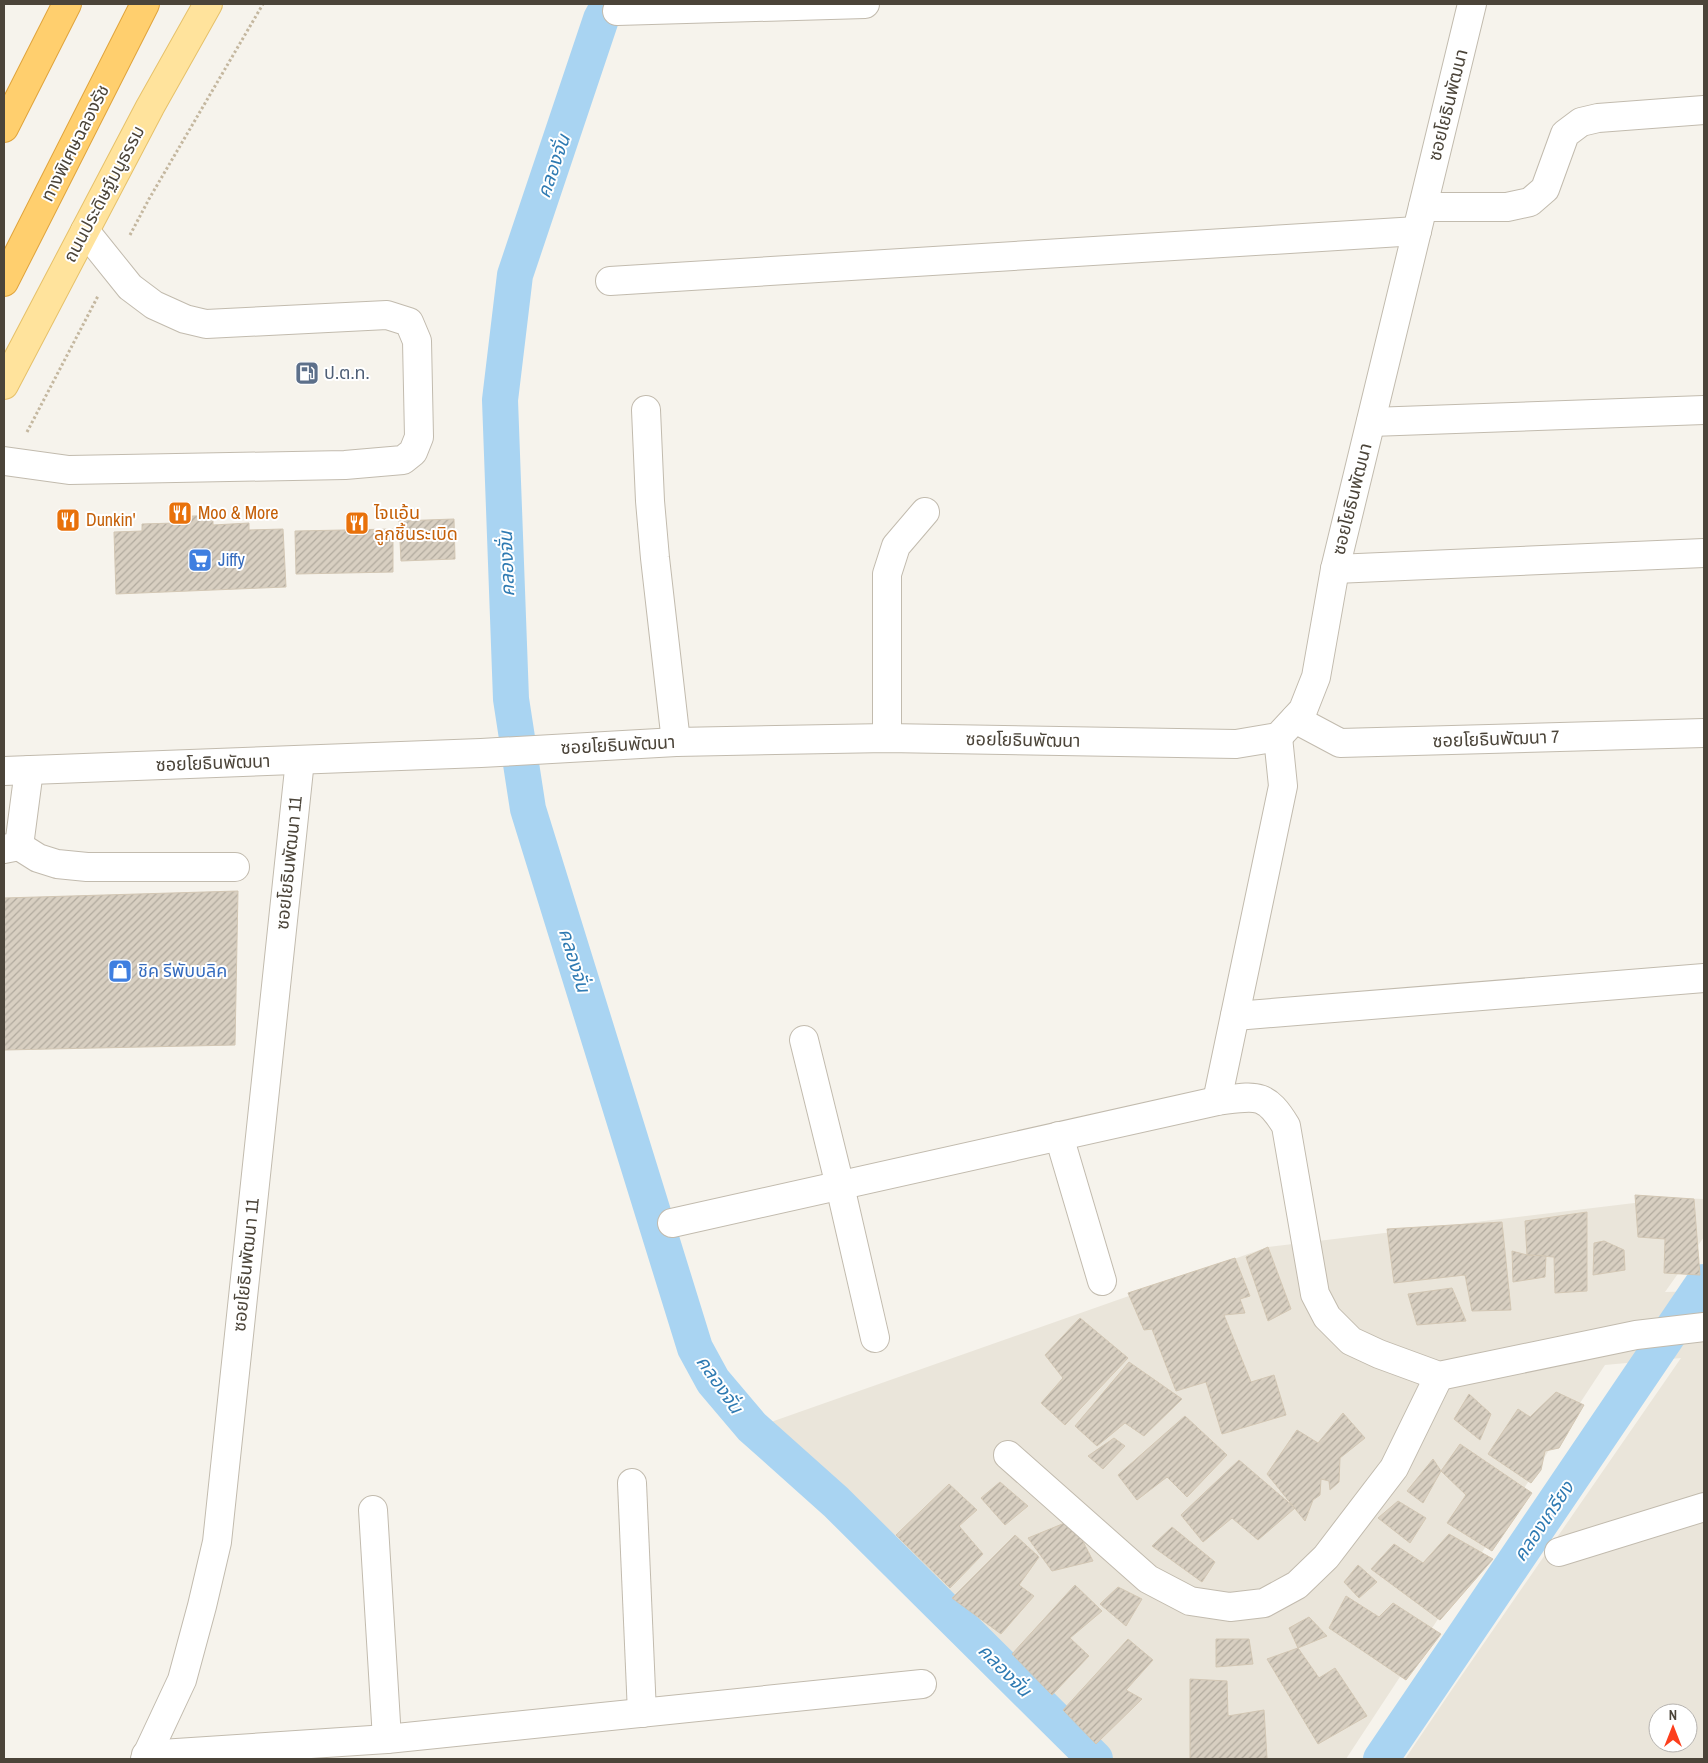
<svg xmlns="http://www.w3.org/2000/svg" width="1708" height="1763" font-family="'Archivo Narrow','Noto Sans Thai',sans-serif">
<style>
.residential{fill:#eae5da;fill-rule:evenodd}
.lines{fill:none;stroke-linecap:round;stroke-linejoin:round}
.canal{stroke:#a9d4f2;stroke-width:36}
.building{fill:url(#building-hatch);stroke:#d3c7b4}
.minor-casing{stroke:#c2bbae;stroke-width:30}
.major-casing{stroke:#e6c16a;stroke-width:30}
.highway-casing{stroke:#e0a43c;stroke-width:30}
.path{stroke:#c4b79f;stroke-width:3;stroke-dasharray:2.5 2.5;stroke-linecap:butt}
.minor{stroke:#fff;stroke-width:28}
.major{stroke:#ffe39c;stroke-width:28}
.highway{stroke:#ffcf6e;stroke-width:28}
.labels{text-anchor:middle;stroke-width:4;stroke-linejoin:round;paint-order:stroke}
.street-label{font-size:18px;fill:#4b4439;stroke:#fff}
.service-label{font-size:18px;fill:#4e5e75;stroke:#fff;text-anchor:start}
.food-label{font-size:18px;fill:#c56008;stroke:#fff;text-anchor:start}
.shop-label{font-size:18px;fill:#366cbe;stroke:#fff;text-anchor:start}
.water-label{font-size:19px;font-style:italic;fill:#2e7ab2;stroke:#fff}
</style>
<defs>
<pattern id="building-hatch" width="6" height="6" patternUnits="userSpaceOnUse" patternTransform="scale(1.25)"><rect width="6" height="6" fill="#d8cfc1"/><path d="M-1 1l2-2M0 6l6-6M5 7l2-2" fill="none" stroke="#b1aa9e"/></pattern>
</defs>
<rect width="100%" height="100%" fill="#f6f3ec"/>
<path class="residential" d="M 1676,1198 L 1704,1199 L 1704,1237 L 1665,1292 L 1704,1291 L 1704,1759 L 1405,1759 L 1453,1688 L 1681,1358 L 1605,1365 L 1346,1759 L 1103,1759 L 771,1422 L 1268,1247 ZM 1658,1713 L 1688,1713 L 1688,1743 L 1658,1743 Z"/>
<g class="lines">
<g class="canal">
<polyline points="609,4 601,19 515,275 500,400 511,699 528,809 695,1348 713,1381 752,1427 836,1502 1095,1759"/>
<polyline points="1381,1759 1704,1282"/>
</g>
</g>
<g class="building">
<polygon points="213,515 213,525 249,523 249,530 283,529 286,587 116,594 114,532 142,531 142,524 175,523 175,517"/>
<polygon points="454,519 455,559 401,561 399,521"/>
<polygon points="393,529 393,572 296,574 295,531"/>
<polygon points="238,891 235,1045 4,1050 4,898"/>
<polygon points="1635,1195 1694,1199 1700,1275 1664,1273 1665,1239 1638,1237"/>
<polygon points="1587,1212 1587,1291 1555,1293 1554,1257 1527,1255 1525,1221"/>
<polygon points="1502,1222 1511,1310 1472,1311 1465,1275 1394,1283 1387,1229"/>
<polygon points="1604,1241 1624,1250 1625,1270 1593,1275 1594,1243"/>
<polygon points="1268,1247 1291,1309 1268,1321 1246,1257"/>
<polygon points="1512,1251 1527,1255 1546,1256 1545,1277 1513,1282"/>
<polygon points="1235,1258 1250,1296 1240,1299 1245,1313 1224,1315 1251,1382 1274,1375 1286,1415 1222,1434 1206,1382 1176,1391 1152,1329 1144,1330 1128,1293"/>
<polygon points="1452,1288 1466,1321 1417,1325 1408,1294"/>
<polygon points="1080,1318 1128,1358 1065,1425 1041,1403 1063,1378 1045,1355"/>
<polygon points="1129,1362 1182,1399 1144,1436 1125,1423 1097,1446 1075,1426"/>
<polygon points="1556,1392 1584,1405 1559,1448 1545,1451 1541,1470 1531,1483 1488,1454 1518,1409 1530,1417"/>
<polygon points="1469,1394 1491,1414 1480,1440 1454,1419"/>
<polygon points="1343,1413 1365,1438 1340,1458 1339,1482 1330,1490 1329,1481 1321,1479 1320,1495 1313,1500 1305,1521 1267,1474 1297,1430 1318,1443"/>
<polygon points="1185,1416 1227,1455 1187,1497 1167,1477 1137,1500 1118,1475"/>
<polygon points="1114,1438 1125,1446 1103,1469 1088,1456"/>
<polygon points="1460,1444 1532,1493 1492,1551 1447,1523 1466,1495 1441,1471"/>
<polygon points="1433,1459 1441,1471 1423,1503 1407,1491"/>
<polygon points="1239,1460 1295,1508 1258,1540 1232,1518 1203,1542 1181,1515"/>
<polygon points="1000,1482 1028,1506 1005,1525 981,1498"/>
<polygon points="949,1484 977,1510 959,1526 983,1554 950,1588 896,1535"/>
<polygon points="1398,1501 1426,1518 1410,1543 1378,1518"/>
<polygon points="1072,1520 1093,1561 1052,1571 1028,1538"/>
<polygon points="1172,1527 1215,1562 1202,1582 1152,1546"/>
<polygon points="1449,1534 1493,1559 1440,1620 1371,1569 1394,1544 1423,1563"/>
<polygon points="1015,1535 1039,1557 1019,1585 1034,1596 1001,1634 952,1598"/>
<polygon points="1358,1565 1377,1582 1359,1598 1344,1582"/>
<polygon points="1075,1585 1102,1611 1070,1638 1089,1656 1052,1695 1012,1654"/>
<polygon points="1118,1587 1142,1599 1126,1626 1100,1604"/>
<polygon points="1346,1596 1379,1617 1393,1603 1441,1634 1406,1680 1329,1628"/>
<polygon points="1309,1617 1327,1636 1298,1648 1289,1628"/>
<polygon points="1128,1639 1153,1660 1126,1690 1142,1699 1096,1744 1063,1710"/>
<polygon points="1216,1639 1249,1639 1253,1664 1216,1667"/>
<polygon points="1298,1648 1319,1678 1335,1668 1367,1716 1318,1744 1267,1659"/>
<polygon points="1190,1679 1227,1681 1228,1716 1264,1710 1267,1758 1251,1759 1190,1759"/>
</g>
<g class="lines">
<g class="minor-casing">
<g id="minor">
<polyline points="617,11 865,4"/>
<polyline points="1423,207 1507,207 1530,202 1545,189 1565,134 1581,122 1598,118 1704,110"/>
<polyline points="610,281 1417,231"/>
<polyline points="646,410 650,501 655,558 676,742"/>
<polyline points="1371,422 1704,410"/>
<polyline points="4,461 69,470 345,465 403,460 413,452 419,437 417,341 409,322 387,315 206,324 185,319 154,305 130,287 85,231"/>
<polyline points="1335,569 1704,553"/>
<polyline points="1295,719 1340,743 1704,733"/>
<polyline points="887,738 887,574 896,546 925,512"/>
<polyline points="4,771 481,753 676,742 887,738 1236,744 1278,737 1303,710 1316,677 1335,569 1472,4"/>
<polyline points="19,846 38,858 57,864 87,867 235,867"/>
<polyline points="4,849 19,846 29,770"/>
<polyline points="1235,1016 1704,978"/>
<polyline points="804,1040 840,1186 875,1338"/>
<polyline points="1217,1101 1283,786 1278,737"/>
<polyline points="1059,1136 1102,1281"/>
<path d="M 672,1223 L 1217,1101 C 1255,1096 1265,1091 1286,1126 L 1315,1294 L 1327,1317 L 1351,1341 L 1379,1354 L 1439,1376 L 1636,1335 L 1704,1327"/>
<polyline points="1008,1455 1148,1579 1190,1601 1230,1607 1264,1603 1297,1585 1326,1557 1394,1468 1439,1376"/>
<polyline points="632,1483 642,1713"/>
<polyline points="373,1510 387,1739"/>
<polyline points="1559,1552 1704,1507"/>
<polyline points="146,1755 387,1739 922,1684"/>
<polyline points="145,1759 182,1680 202,1606 217,1542 300,760"/>
</g>
</g>
<g class="major-casing">
<polyline id="major" points="4,385 150,107 208,4"/>
</g>
<g class="highway-casing">
<g id="highway">
<polyline points="4,128 67,4"/>
<polyline points="4,282 145,4"/>
</g>
</g>
<g class="path">
<polyline points="130,235 149,199 263,4"/>
<polyline points="27,432 98,296"/>
</g>
<use href="#minor" class="minor"/>
<use href="#major" class="major"/>
<use href="#highway" class="highway"/>
</g>
<defs>
<g id="fuel-square" transform="scale(1.25)"><rect x="-9" y="-9" width="18" height="18" rx="4" fill="#5c6f8a" stroke="#fff"/><path d="M-5.5-6h7V0h2V4h1.3V-2.5L3-4.5l.8-.8L6-3V5H2.5V1h-1V6h-7ZM-4.2-4.7v3.2H.2V-4.7Z" fill="#fff"/></g>
<g id="restaurant-square" transform="scale(1.25)"><rect x="-9" y="-9" width="18" height="18" rx="4" fill="#e8710a" stroke="#fff"/><path d="M-5-6h1v4h1v-4h1v4h1v-4h1v5L-1.5 .5V6h-2V.5L-5-1ZM5-6V6H3V1.5H1.5Q1.5-4 5-6Z" fill="#fff"/></g>
<g id="supermarket-square" transform="scale(1.25)"><rect x="-9" y="-9" width="18" height="18" rx="4" fill="#3f7fe0" stroke="#fff"/><path d="M-6-5.5h2.5l.6 2H6L4.5 2H-2.5L-4.4-4H-6ZM-1.5 3.2a1.3 1.3 0 1 0 .1 0ZM3 3.2a1.3 1.3 0 1 0 .1 0Z" fill="#fff"/></g>
<g id="shop-square" transform="scale(1.25)"><rect x="-9" y="-9" width="18" height="18" rx="4" fill="#3f7fe0" stroke="#fff"/><path d="M-5-2.5h2.3a2.7 3.5 0 0 1 5.4 0H5L5.5 6h-11ZM-1.5-2.5h3a1.5 2.3 0 0 0-3 0Z" fill="#fff"/></g>
</defs>
<g fill-rule="evenodd">
<use href="#fuel-square" x="307" y="373"/>
<use href="#restaurant-square" x="180" y="513"/>
<use href="#restaurant-square" x="68" y="520"/>
<use href="#restaurant-square" x="357" y="523"/>
<use href="#supermarket-square" x="200" y="560"/>
<use href="#shop-square" x="120" y="971"/>
</g>
<g class="labels">
<g class="street-label">
<text transform="translate(1448 105) rotate(-76)" y="6">ซอยโยธินพัฒนา</text>
<text transform="translate(75 143) rotate(-63)" y="6">ทางพิเศษฉลองรัช</text>
<text transform="translate(104 194) rotate(-62)" y="6">ถนนประดิษฐ์มนูธรรม</text>
<text transform="translate(1352 499) rotate(-76)" y="6">ซอยโยธินพัฒนา</text>
<text transform="translate(1496 739) rotate(-2)" y="6">ซอยโยธินพัฒนา 7</text>
<text transform="translate(1023 740) rotate(1)" y="6">ซอยโยธินพัฒนา</text>
<text transform="translate(618 745) rotate(-3)" y="6">ซอยโยธินพัฒนา</text>
<text transform="translate(213 763) rotate(-2)" y="6">ซอยโยธินพัฒนา</text>
<text transform="translate(289 863) rotate(-84)" y="6">ซอยโยธินพัฒนา 11</text>
<text transform="translate(246 1265) rotate(-84)" y="6">ซอยโยธินพัฒนา 11</text>
</g>
<g class="service-label">
<text x="324" y="379">ป.ต.ท.</text>
</g>
<g class="food-label">
<text x="198" y="519">Moo &amp; More</text>
<text x="374" y="519">ไจแอ้น<tspan x="374" dy="21">ลูกชิ้นระเบิด</tspan></text>
<text x="86" y="526">Dunkin'</text>
</g>
<g class="shop-label">
<text x="218" y="566">Jiffy</text>
<text x="138" y="977">ชิค รีพับบลิค</text>
</g>
<g class="water-label">
<text transform="translate(553 166) rotate(-71)" y="7">คลองจั่น</text>
<text transform="translate(506 564) rotate(-92)" y="7">คลองจั่น</text>
<text transform="translate(575 960) rotate(73)" y="7">คลองจั่น</text>
<text transform="translate(720 1384) rotate(55)" y="7">คลองจั่น</text>
<text transform="translate(1543 1521) rotate(-56)" y="7">คลองเกรียง</text>
<text transform="translate(1005 1670) rotate(45)" y="7">คลองจั่น</text>
</g>
</g>
<rect width="1708" height="1763" fill="none" stroke="#4b4439" stroke-width="10"/>
<g transform="translate(1673 1728)"><circle r="24" fill="#ffffff" stroke="#b7b4b0"/>
<path d="M0-4L9 19L0 12L-9 19Z" fill="#fc3f1d"/>
<text y="-8" font-size="14" font-weight="bold" text-anchor="middle" fill="#4b4439">N</text>
</g>
</svg>
